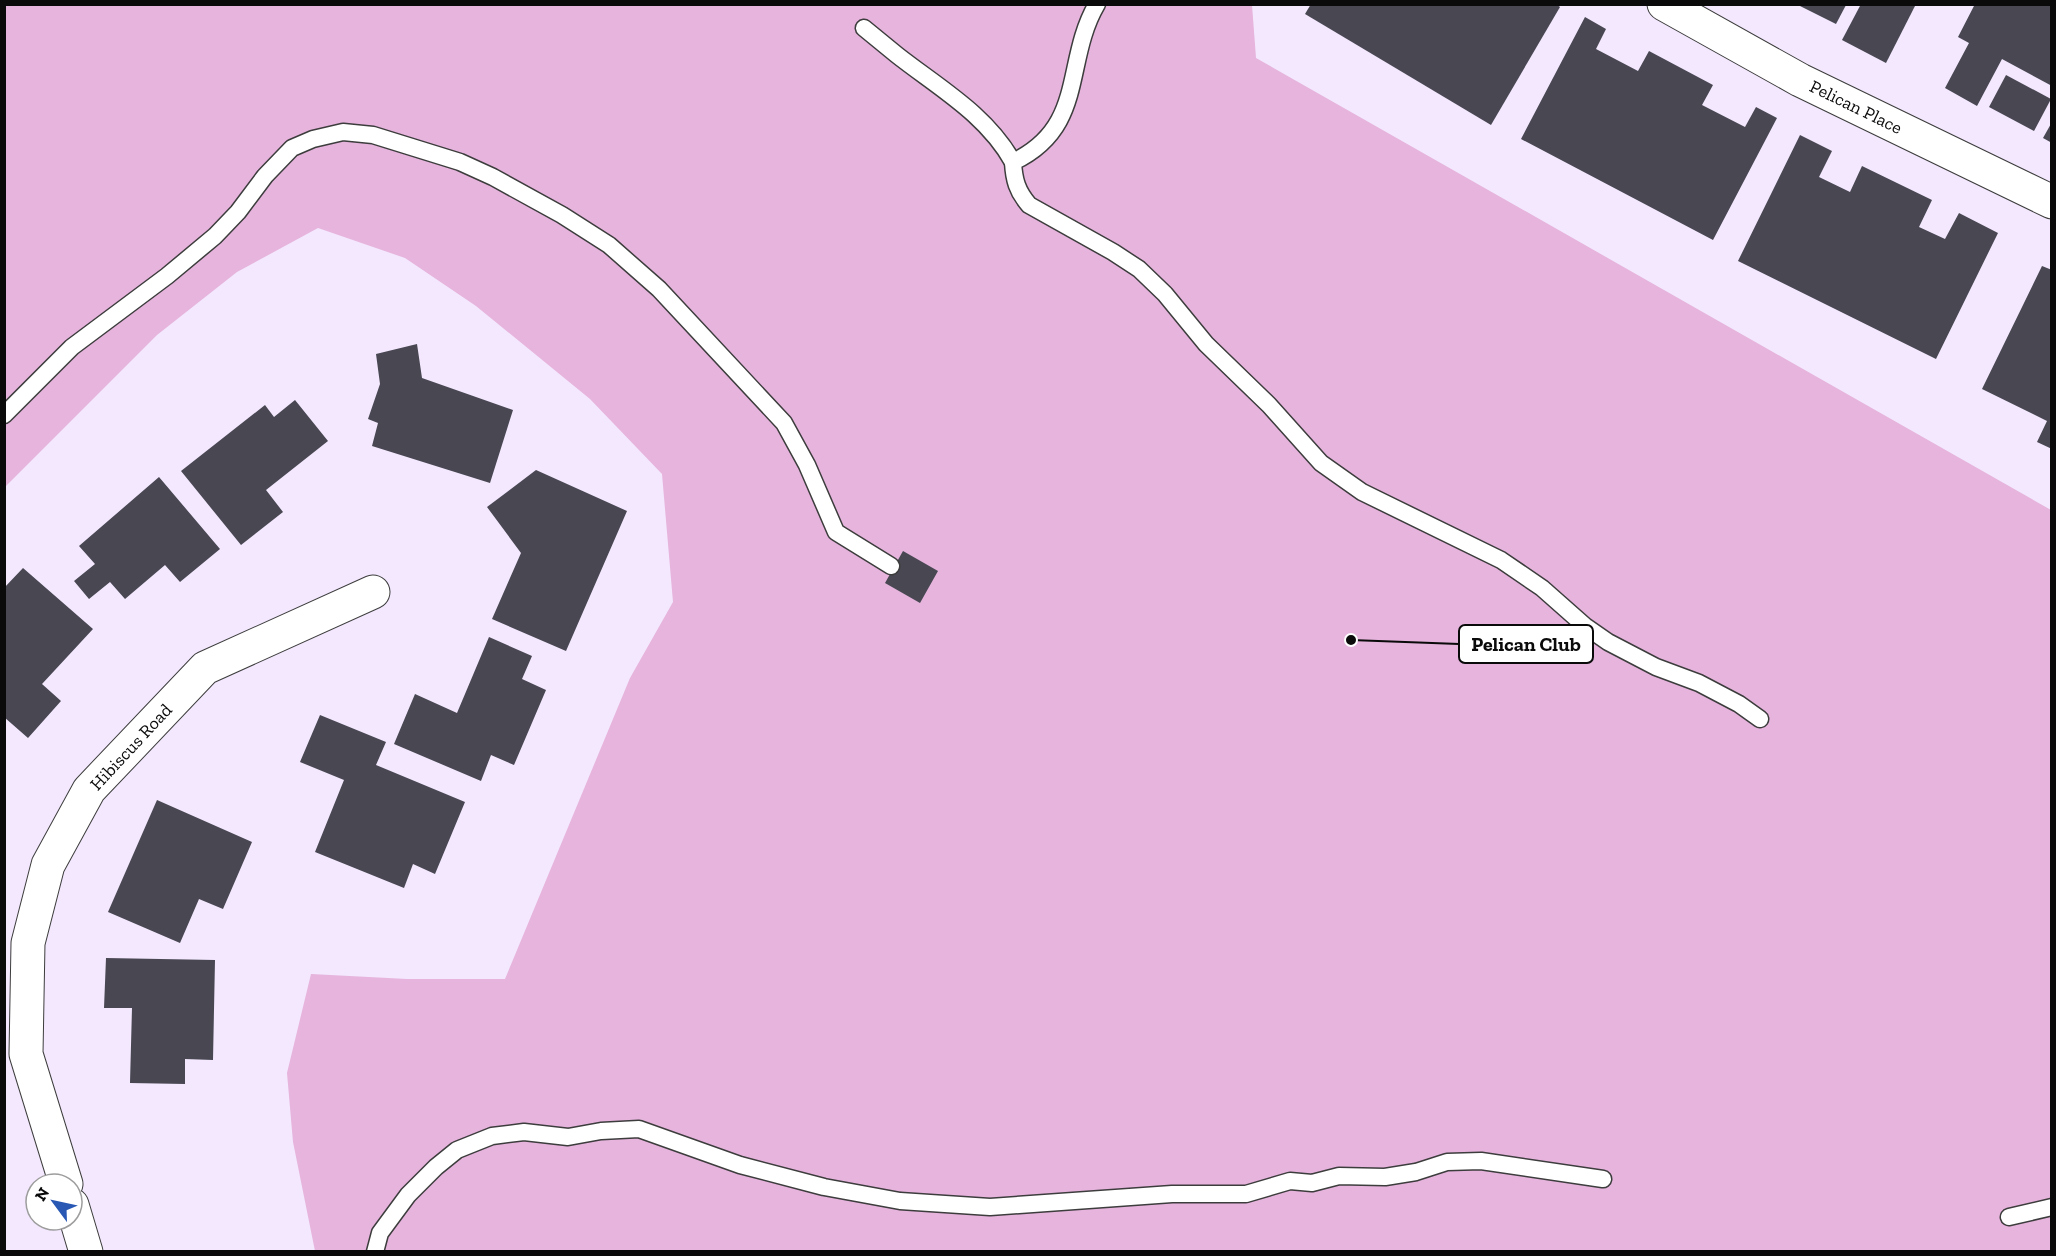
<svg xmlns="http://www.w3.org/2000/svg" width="2056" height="1256" font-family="'Zilla Slab',serif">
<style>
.green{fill:#e6b4dd}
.building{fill:#484752}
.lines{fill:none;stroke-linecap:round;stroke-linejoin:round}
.lane-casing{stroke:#3d3d3d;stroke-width:19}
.street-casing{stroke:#3d3d3d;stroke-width:35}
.lane{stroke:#fff;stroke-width:16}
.street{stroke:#fff;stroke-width:33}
.labels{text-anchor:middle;stroke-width:6;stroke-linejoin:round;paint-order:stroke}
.street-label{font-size:18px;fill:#0a0a0a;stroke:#fff}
.leader{fill:none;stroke:#0a0a0a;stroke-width:2}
.callout-dot{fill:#0a0a0a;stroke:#fff;stroke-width:2}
.callout{fill:#fff;stroke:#0a0a0a;stroke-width:2}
.callout-label{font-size:20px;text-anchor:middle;font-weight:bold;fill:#0a0a0a}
</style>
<rect width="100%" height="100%" fill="#f3e8fe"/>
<polygon class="green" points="5,5 1252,5 1256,58 2051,510 2051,1251 315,1251 293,1142 287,1073 311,974 407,979 505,979 630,678 673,602 662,474 590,399 476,306 405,258 318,228 237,272 157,335 5,487"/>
<g class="building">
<polygon points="1311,4 1556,4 1560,7 1491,125 1305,14"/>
<polygon points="1861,4 1916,4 1886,63 1842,40"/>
<polygon points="1975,4 2052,4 2052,86 2002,59 1977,106 1945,88 1969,43 1958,37"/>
<polygon points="1798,5 1846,5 1836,24"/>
<polygon points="1585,17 1606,29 1596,49 1638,71 1649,51 1713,85 1702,105 1745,127 1756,107 1777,118 1713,240 1521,139"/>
<polygon points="2006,75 2051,99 2034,131 1989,107"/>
<polygon points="2052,122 2052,143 2043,138"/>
<polygon points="1800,135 1832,151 1819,177 1850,192 1862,166 1932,200 1919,227 1945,239 1959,213 1998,233 1936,359 1738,261"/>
<polygon points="2042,266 2052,270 2052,449 2037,442 2047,421 1982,389"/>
<polygon points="417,344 422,378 513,410 490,483 372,446 378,423 368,419 380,384 376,354"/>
<polygon points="295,400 328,441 266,490 283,512 241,545 181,471 265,405 274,417"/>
<polygon points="536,470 627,511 566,651 492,619 521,553 487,507"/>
<polygon points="159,477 220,549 180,582 165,565 125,599 110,582 89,599 74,581 95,564 79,546"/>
<polygon points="903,551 938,571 920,603 885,583"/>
<polygon points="23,568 93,629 42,684 61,701 28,738 4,717 4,588"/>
<polygon points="489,637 532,656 522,679 546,690 514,765 491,755 481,781 394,744 415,694 457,713"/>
<polygon points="320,715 386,742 376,765 465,802 435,874 413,864 404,888 315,852 344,780 300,762"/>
<polygon points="157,800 252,842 223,909 199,899 180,943 108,912"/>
<polygon points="106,958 215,960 213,1060 185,1059 185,1084 130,1083 132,1008 104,1008"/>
</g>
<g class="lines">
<g class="lane-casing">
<g id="lane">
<path d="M 1097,4 C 1063,62 1087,127 1013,162 C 1014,180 1017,191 1029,205 L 1113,252 L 1139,269 L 1165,294 L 1206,344 L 1269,405 L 1321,463 L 1362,492 L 1501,560 L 1542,588 L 1585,626 L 1608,642 L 1656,667 L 1699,683 L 1739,704 L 1760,719"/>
<path d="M 864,28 C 875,37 886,46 897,55 C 939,88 986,114 1013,162"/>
<polyline points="4,415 72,347 167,276 215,236 238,212 265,176 292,148 313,139 343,132 373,135 460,162 493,177 562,215 609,245 659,289 784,423 807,465 836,532 891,566"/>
<polyline points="2009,1217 2052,1207"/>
<polyline points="375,1252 380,1233 408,1195 436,1167 457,1150 492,1136 524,1132 568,1137 601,1131 639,1129 740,1165 824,1187 900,1201 990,1207 1172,1194 1246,1194 1290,1181 1312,1183 1339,1176 1385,1177 1416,1172 1447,1162 1481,1161 1603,1179"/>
</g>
</g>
<g class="street-casing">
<g id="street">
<polyline points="1664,4 1800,80 2052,202"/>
<polyline points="66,1184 26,1054 28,943 48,865 89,790 205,668 373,592"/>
<polyline points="72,1205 86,1252"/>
</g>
</g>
<use href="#lane" class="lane"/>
<use href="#street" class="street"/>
</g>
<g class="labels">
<g class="street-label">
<text transform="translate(1856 107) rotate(26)" y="6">Pelican Place</text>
<text transform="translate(131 747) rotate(-47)" y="6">Hibiscus Road</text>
</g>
</g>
<path class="leader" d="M1351 640L1459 644"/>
<circle class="callout-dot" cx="1351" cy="640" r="6"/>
<rect class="callout" x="1459" y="625" width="134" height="38" rx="6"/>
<g class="callout-label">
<text x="1526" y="651">Pelican Club</text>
</g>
<rect width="2056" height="1256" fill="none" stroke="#0a0a0a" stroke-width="12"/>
<g transform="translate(54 1202) rotate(303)"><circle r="28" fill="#ffffff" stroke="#9d9d9d" stroke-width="1.5"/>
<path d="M0-4.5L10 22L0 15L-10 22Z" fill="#2858b4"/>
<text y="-9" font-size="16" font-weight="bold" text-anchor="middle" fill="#0a0a0a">N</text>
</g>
</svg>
